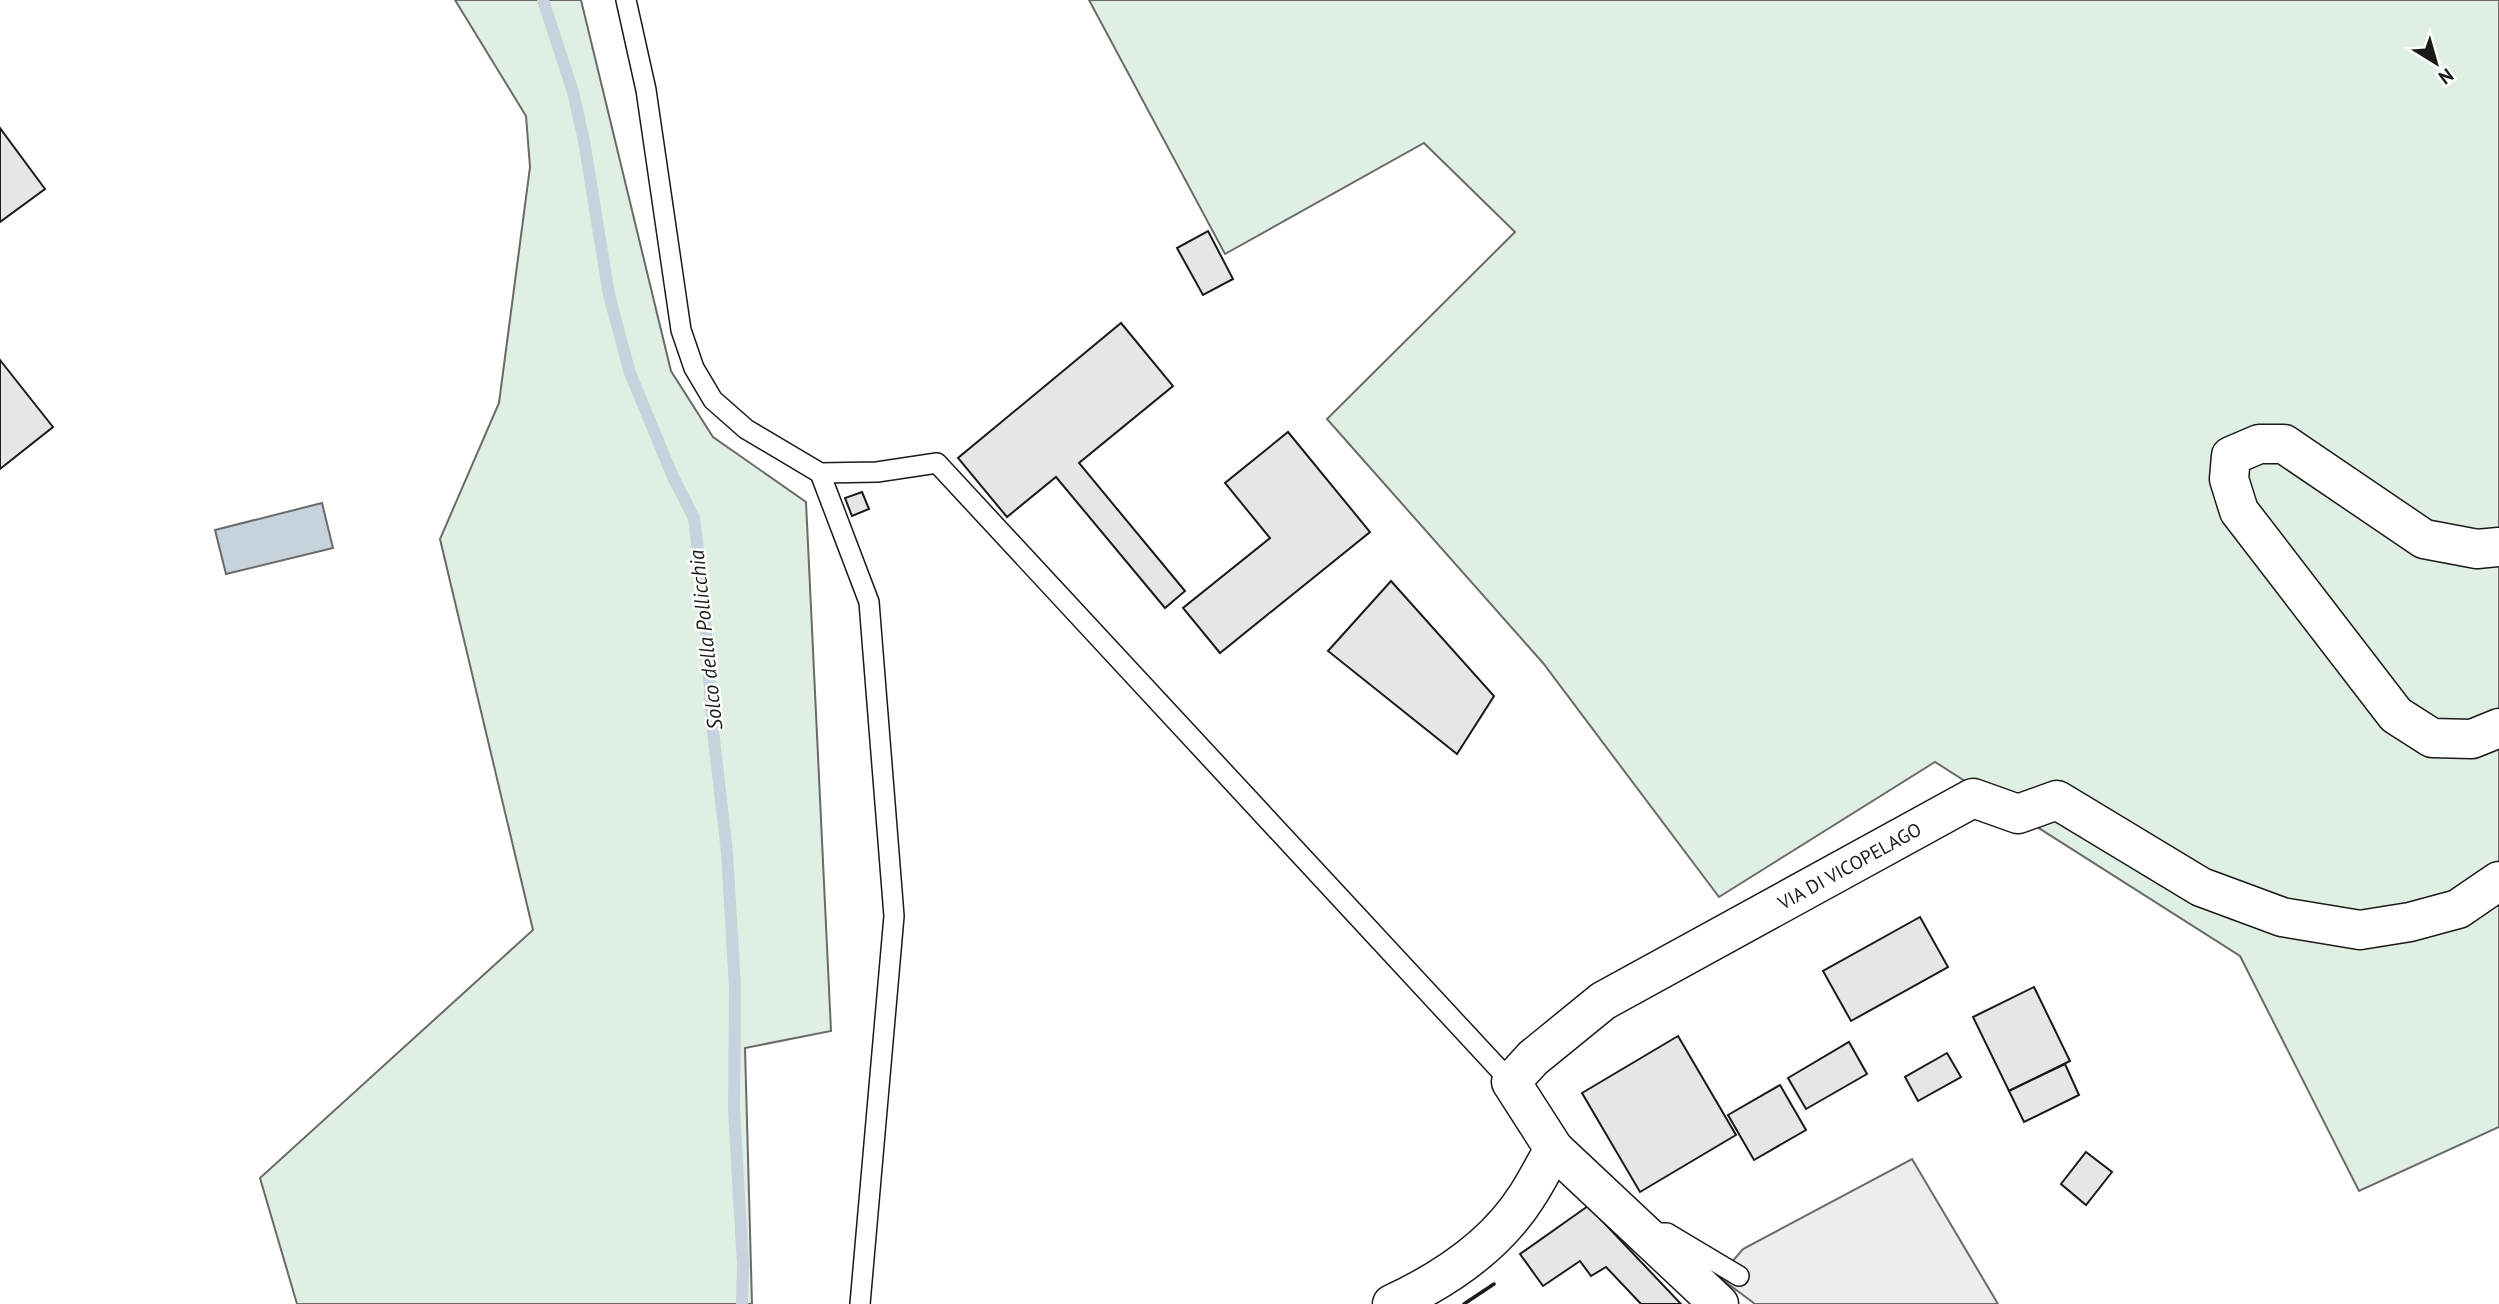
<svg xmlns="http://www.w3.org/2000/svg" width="2499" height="1304" font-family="'PT Sans',sans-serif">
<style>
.green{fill:#e0efe3;stroke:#6a6a6a;stroke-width:2}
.parking{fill:#ededed;stroke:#6a6a6a;stroke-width:2}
.water{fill:#c6d2dc;stroke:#6a6a6a;stroke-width:2}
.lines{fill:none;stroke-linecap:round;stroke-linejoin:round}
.stream{stroke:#c6d2dc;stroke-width:12}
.building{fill:#e6e6e6;stroke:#1a1a1a;stroke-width:2}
.lane-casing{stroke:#1a1a1a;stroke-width:22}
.street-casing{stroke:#1a1a1a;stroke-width:41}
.lane{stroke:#fff;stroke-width:19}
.street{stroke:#fff;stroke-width:38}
.wall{stroke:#1a1a1a;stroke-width:3.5}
.labels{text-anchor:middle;stroke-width:5;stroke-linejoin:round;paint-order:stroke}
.street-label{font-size:19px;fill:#1a1a1a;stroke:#fff}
.water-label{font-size:21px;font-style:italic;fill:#1a1a1a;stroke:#fff}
</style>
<rect width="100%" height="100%" fill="#fff"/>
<g class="green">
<polygon points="455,0 581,0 671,371 713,437 806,502 831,1031 745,1048 752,1304 297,1304 260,1178 533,930 440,539 499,403 530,167 526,116"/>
<polygon points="1089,0 2499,0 2499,1127 2359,1191 2240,956 1935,762 1719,897 1543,663 1327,419 1515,232 1424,143 1225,254"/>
</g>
<polygon class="parking" points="1912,1159 1998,1304 1755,1304 1719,1277 1743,1249"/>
<polygon class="water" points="322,503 333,548 226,574 215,530"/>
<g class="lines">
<polyline class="stream" points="543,0 573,92 584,141 609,295 630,373 673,477 694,518 703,593 713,731 727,852 735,988 734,1110 743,1265 742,1304"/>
</g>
<g class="building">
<polygon points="0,128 45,189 0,222"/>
<polygon points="1208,231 1233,279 1203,295 1177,248"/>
<polygon points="1121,323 1173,386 1079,463 1185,591 1165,608 1056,477 1007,517 958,458"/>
<polygon points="0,360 53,427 0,469"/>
<polygon points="1288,432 1370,532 1220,653 1183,608 1270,538 1225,483"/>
<polygon points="862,492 869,509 852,516 845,498"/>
<polygon points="1391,581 1494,696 1457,754 1328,651"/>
<polygon points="1920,917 1948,967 1851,1021 1823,971"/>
<polygon points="2034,987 2070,1061 2009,1091 1973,1017"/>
<polygon points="1678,1036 1736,1135 1640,1192 1582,1093"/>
<polygon points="1849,1042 1867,1074 1806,1109 1788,1078"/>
<polygon points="1947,1053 1961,1077 1918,1101 1905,1077"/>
<polygon points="2065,1064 2079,1095 2024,1122 2009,1091"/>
<polygon points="1780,1085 1806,1130 1754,1160 1728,1115"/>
<polygon points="2086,1152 2112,1172 2086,1205 2061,1184"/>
<polygon points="1588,1206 1681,1304 1641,1304 1606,1267 1591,1276 1580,1261 1543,1286 1520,1254"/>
</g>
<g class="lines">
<g class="lane-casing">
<g id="lane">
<polyline points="626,0 646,90 681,330 694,368 713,400 746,429 820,473 877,472 937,463 1511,1082"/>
<polyline points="820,473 869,602 894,916 860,1304"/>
<polyline points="1654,1233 1667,1233 1739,1276"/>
</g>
</g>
<g class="street-casing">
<g id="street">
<polyline points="2499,547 2477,549 2424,539 2284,444 2259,444 2231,456 2229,479 2239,511 2396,715 2432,738 2472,739 2499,728"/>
<path d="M 1392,1304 C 1444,1280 1496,1245 1527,1196 C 1537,1181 1545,1164 1554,1149"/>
<path id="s1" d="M 1719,1304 L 1554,1149 L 1511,1082 L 1533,1058 L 1603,1001 L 1973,798 L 2018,814 L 2057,800 L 2201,887 L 2282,917 L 2360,930 L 2410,922 L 2458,909 L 2499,881"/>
</g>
</g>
<use href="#lane" class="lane"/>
<use href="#street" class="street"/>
<polyline class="wall" points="1464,1304 1494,1284"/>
</g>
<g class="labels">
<g class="street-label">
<text dy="7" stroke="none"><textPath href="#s1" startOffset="710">VIA DI VICOPELAGO</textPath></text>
</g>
<g class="water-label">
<text transform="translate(706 640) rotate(-96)" y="7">Solco della Pollicchia</text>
</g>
</g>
<g transform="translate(2436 63) rotate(143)" stroke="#ffffff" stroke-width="5" paint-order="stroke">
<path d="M0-5L12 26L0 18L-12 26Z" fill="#1a1a1a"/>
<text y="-10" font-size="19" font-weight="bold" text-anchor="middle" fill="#1a1a1a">N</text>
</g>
</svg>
